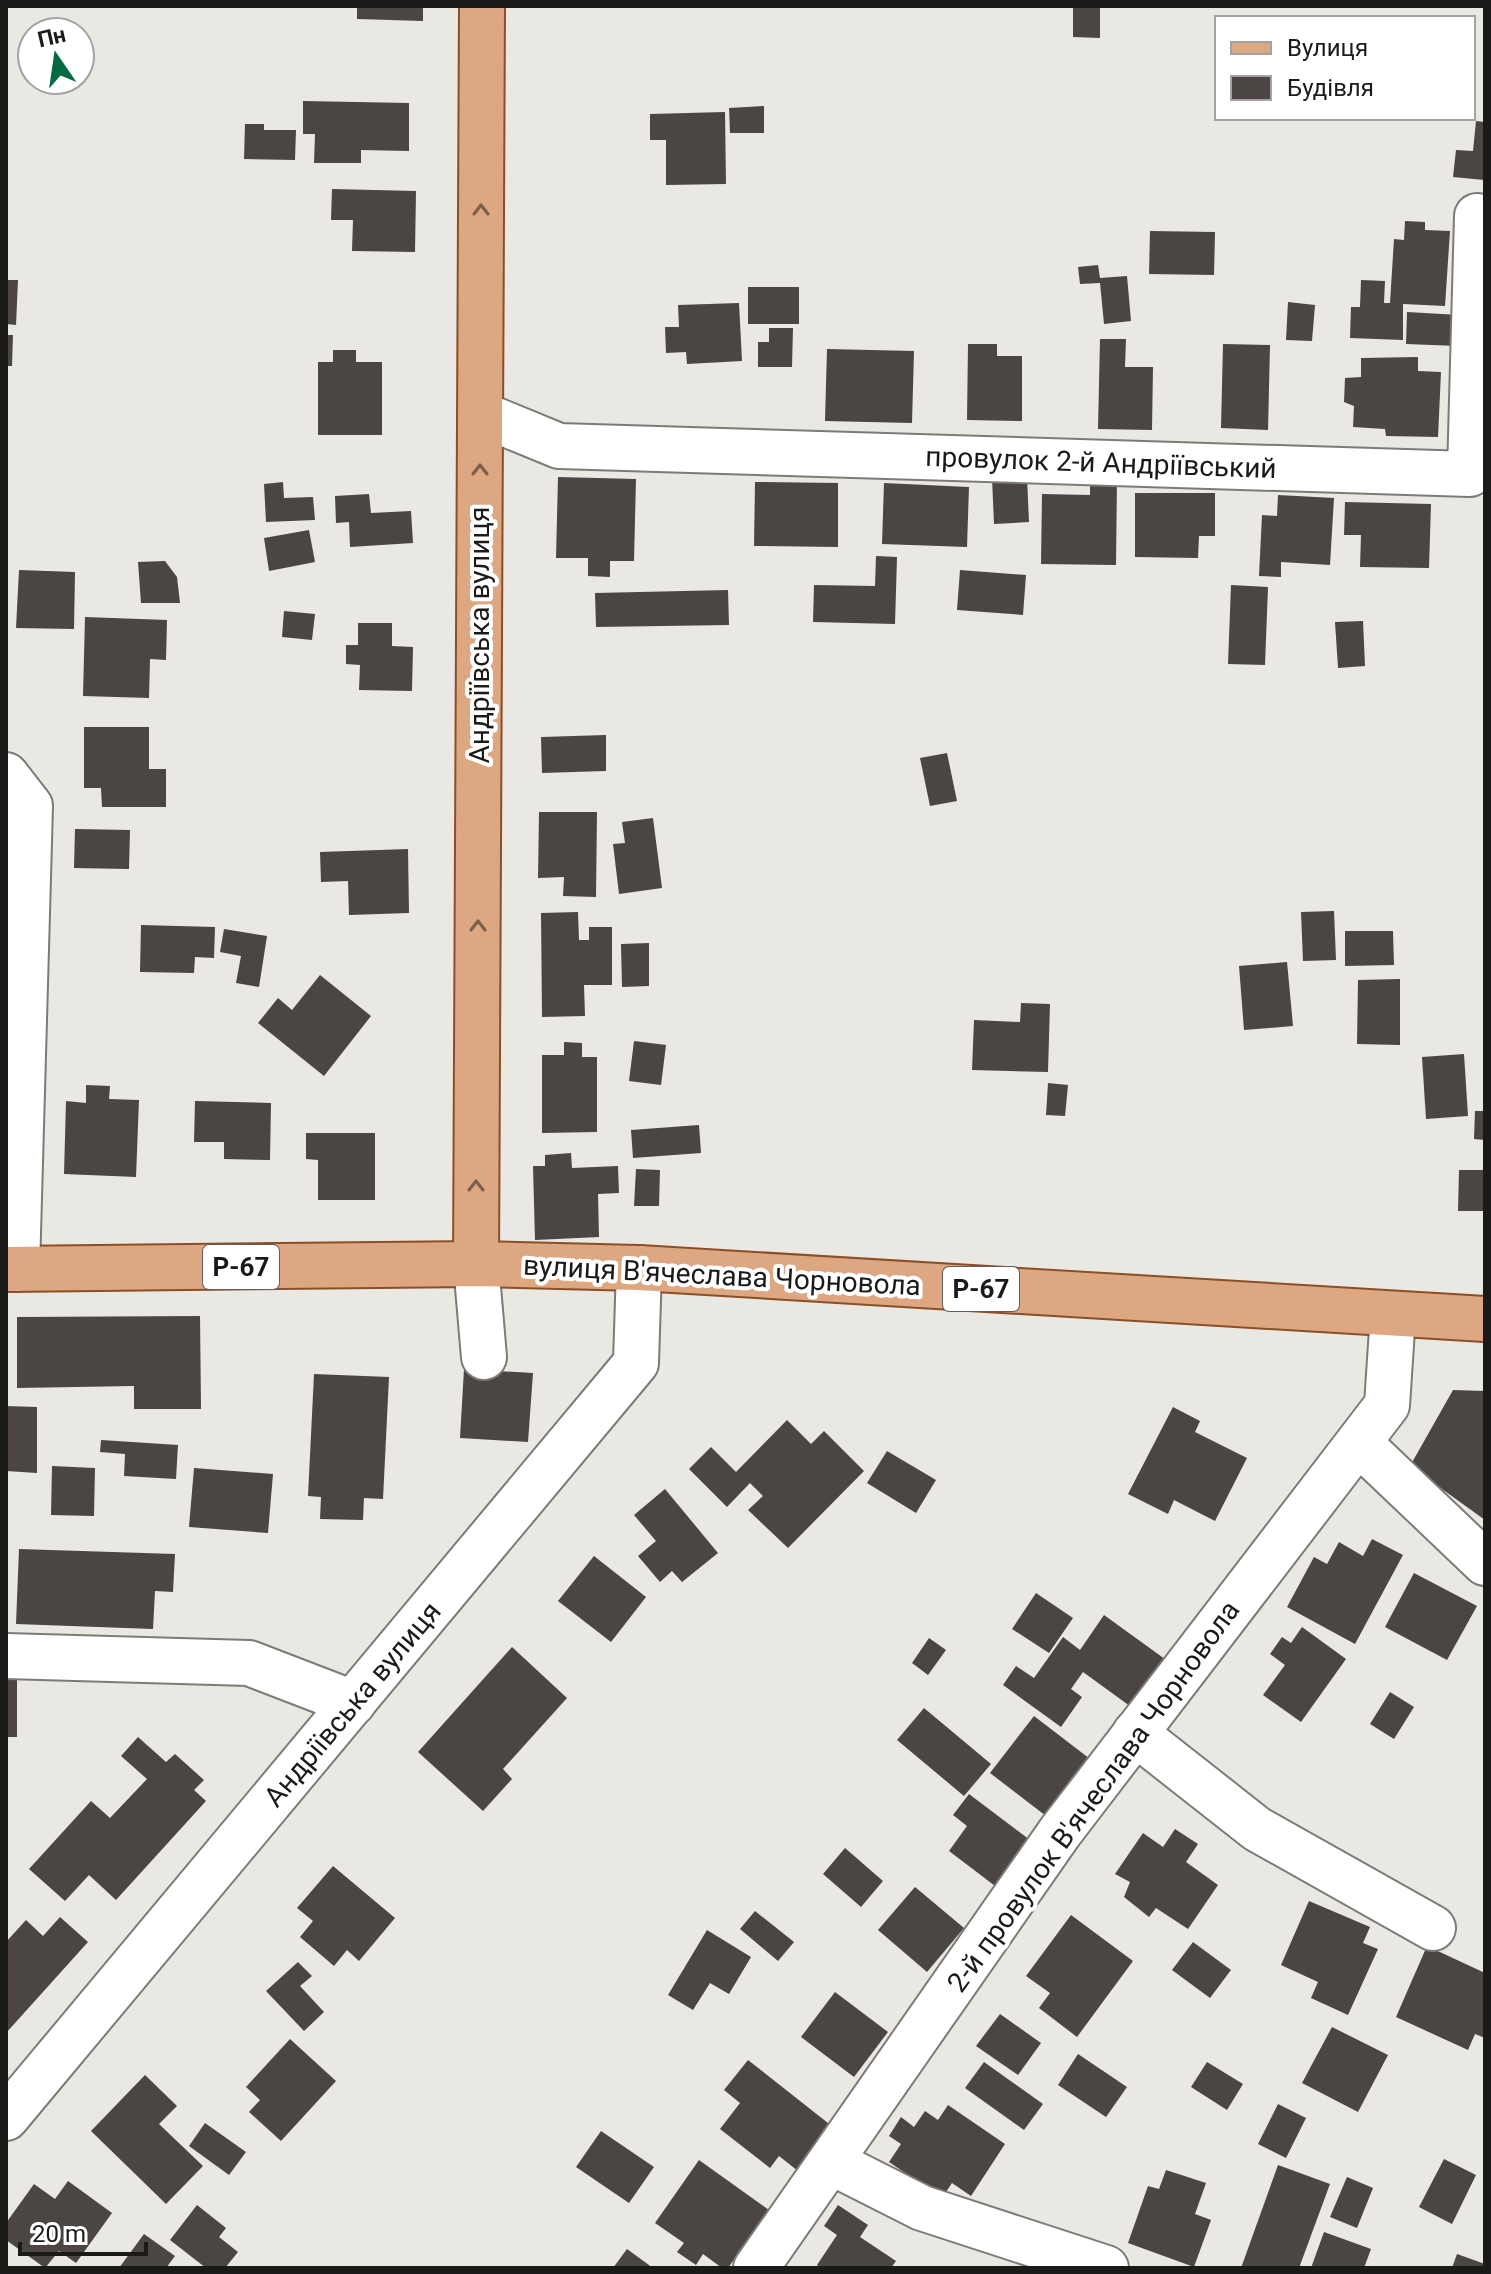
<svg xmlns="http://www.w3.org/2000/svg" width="1491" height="2274" font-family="Roboto,sans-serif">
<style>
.building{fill:#4b4544}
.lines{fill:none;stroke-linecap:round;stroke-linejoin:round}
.minor-casing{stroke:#7d7b76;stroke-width:48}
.major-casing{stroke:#8a4f26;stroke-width:48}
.minor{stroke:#fff;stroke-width:44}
.major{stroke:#dda781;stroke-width:44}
.oneway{stroke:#7c604c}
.labels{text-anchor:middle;stroke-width:8;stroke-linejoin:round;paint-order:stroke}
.shield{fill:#fff;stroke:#5f5f5d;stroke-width:2}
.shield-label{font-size:26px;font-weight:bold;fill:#1a1a18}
.street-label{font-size:28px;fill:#1a1a18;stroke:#fff}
</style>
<rect width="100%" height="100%" fill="#eae8e3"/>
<g class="building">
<polygon points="357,6 423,6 423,21 357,19"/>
<polygon points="1073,6 1100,6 1100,38 1073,37"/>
<polygon points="303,101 409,103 409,151 361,150 361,163 314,163 315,134 303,134"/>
<polygon points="764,106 764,133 730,133 729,108"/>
<polygon points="725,112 726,184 666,185 666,140 650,140 650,114"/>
<polygon points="1476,121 1485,122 1484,180 1453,177 1456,150 1473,151"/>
<polygon points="245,124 264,124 264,130 296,130 295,160 244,159"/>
<polygon points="332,189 416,191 415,252 352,251 353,220 331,220"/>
<polygon points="1405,221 1425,222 1425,230 1450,231 1445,306 1403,304 1403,340 1350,338 1351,307 1360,307 1361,280 1385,281 1384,303 1390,303 1394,239 1404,240"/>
<polygon points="1150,231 1215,232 1214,275 1149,274"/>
<polygon points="1098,265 1100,278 1127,276 1131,321 1104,324 1100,283 1080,284 1078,267"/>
<polygon points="6,280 18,280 16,325 6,324"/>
<rect x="748" y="287" width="51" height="37"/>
<polygon points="1288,302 1315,305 1312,341 1286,340"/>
<polygon points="739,303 742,361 687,364 686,352 666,353 665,327 679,327 678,305"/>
<polygon points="1407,312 1459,315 1458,346 1406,344"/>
<polygon points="769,328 793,328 792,367 758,367 758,342 769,342"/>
<polygon points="6,335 13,335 12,366 6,366"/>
<polygon points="1100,339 1126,339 1125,367 1153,367 1152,430 1098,429"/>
<polygon points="968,344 997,344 997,356 1022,356 1022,421 967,420"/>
<polygon points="1223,344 1270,345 1268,430 1221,428"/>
<polygon points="827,349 914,351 912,423 825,421"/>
<polygon points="333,350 356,350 356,362 382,362 382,435 318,435 318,362 333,362"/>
<polygon points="1418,357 1418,371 1441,372 1438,437 1386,436 1385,429 1353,427 1354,406 1344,402 1345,378 1361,377 1361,358"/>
<polygon points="558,477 636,479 634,561 610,561 610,577 588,576 588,558 556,558"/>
<polygon points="1027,477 1029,522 994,524 992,478"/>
<polygon points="1090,479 1117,479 1116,565 1041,564 1042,494 1090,495"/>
<polygon points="283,482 284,498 313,497 315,520 266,522 264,484"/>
<polygon points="755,482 838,483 838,547 754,546"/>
<polygon points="884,483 969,487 967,547 882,544"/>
<polygon points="1135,493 1215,493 1215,536 1199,536 1198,558 1135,557"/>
<polygon points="369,494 371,513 411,511 413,543 350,547 349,522 336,523 335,496"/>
<polygon points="1278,495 1334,498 1330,565 1281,562 1281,577 1259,576 1262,515 1277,516"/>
<polygon points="1345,502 1431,504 1429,568 1360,567 1361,535 1344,535"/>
<polygon points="309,530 315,562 269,571 264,538"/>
<polygon points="876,556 897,557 895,624 813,622 814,585 875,586"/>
<polygon points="165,561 177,577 180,603 141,603 138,562"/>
<polygon points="19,570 75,572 74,629 16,628"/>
<polygon points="960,570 1026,575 1023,615 957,610"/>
<polygon points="1231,585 1268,587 1265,665 1228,664"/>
<polygon points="728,590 729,625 596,627 595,593"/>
<polygon points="284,611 315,614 312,640 282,637"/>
<polygon points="85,617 167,620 166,660 150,659 149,698 83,696"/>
<polygon points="1363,621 1365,666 1338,668 1335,622"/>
<polygon points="358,623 392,623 392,646 413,647 412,691 359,690 360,665 346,664 346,645 358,645"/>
<polygon points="84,727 149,727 149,769 166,769 166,807 102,807 101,788 84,788"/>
<polygon points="606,735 606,771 542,773 541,737"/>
<polygon points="947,753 957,801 930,806 920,758"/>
<polygon points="539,812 597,812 596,897 563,896 564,877 538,878"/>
<polygon points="653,818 662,888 619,894 613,844 625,843 622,822"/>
<polygon points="75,829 130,830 129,869 74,868"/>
<polygon points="408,849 409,913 349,915 348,881 321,882 320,852"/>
<polygon points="1334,911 1336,960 1303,961 1301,912"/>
<polygon points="578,912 579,940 589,940 589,927 612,927 612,985 584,985 585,1016 542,1017 541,913"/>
<polygon points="141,925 215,927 214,958 195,957 194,973 140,972"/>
<polygon points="224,929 267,936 259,987 236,983 241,956 220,952"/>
<polygon points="1345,931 1393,931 1394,965 1345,966"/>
<polygon points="649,943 649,986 622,987 621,944"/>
<polygon points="1287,962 1293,1026 1244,1030 1239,966"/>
<polygon points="320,975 371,1016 324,1076 258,1023 278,998 292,1010"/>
<polygon points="1400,979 1400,1045 1357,1044 1358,980"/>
<polygon points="1021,1003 1050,1004 1048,1072 972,1070 974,1020 1020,1022"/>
<polygon points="634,1041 666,1045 661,1085 629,1081"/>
<polygon points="564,1042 582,1043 582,1057 597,1057 597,1132 542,1133 542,1055 564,1055"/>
<polygon points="1464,1054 1468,1116 1426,1119 1422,1057"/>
<polygon points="1048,1083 1068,1085 1065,1116 1046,1115"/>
<polygon points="86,1085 110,1086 109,1099 139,1100 136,1177 64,1174 66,1101 86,1103"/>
<polygon points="195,1101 271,1103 270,1160 224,1159 224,1142 194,1142"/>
<polygon points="1475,1111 1485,1111 1485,1140 1474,1139"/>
<polygon points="699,1125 701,1153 633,1158 631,1130"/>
<polygon points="306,1133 375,1133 375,1200 318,1200 318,1160 306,1159"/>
<polygon points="571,1153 572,1168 618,1166 619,1193 598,1194 599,1237 535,1240 533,1166 545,1166 545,1155"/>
<polygon points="636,1169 660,1170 659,1206 634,1206"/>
<polygon points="1459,1170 1485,1170 1485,1211 1458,1211"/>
<polygon points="200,1316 201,1409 134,1409 134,1386 17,1388 17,1317"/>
<polygon points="464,1369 533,1373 528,1442 460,1438"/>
<polygon points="314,1374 389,1377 383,1499 364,1498 363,1520 320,1519 321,1497 308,1496"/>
<polygon points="1453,1390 1485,1391 1485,1520 1410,1466"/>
<polygon points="6,1406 37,1407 37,1473 6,1471"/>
<polygon points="1173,1407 1200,1421 1195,1432 1247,1458 1215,1521 1174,1500 1168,1514 1128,1494"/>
<polygon points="787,1420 811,1444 824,1431 864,1471 788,1548 748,1510 763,1496 750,1483 727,1507 689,1469 711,1447 736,1472"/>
<polygon points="101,1440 178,1445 176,1479 124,1476 125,1454 100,1452"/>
<polygon points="887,1451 936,1480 916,1513 867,1483"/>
<polygon points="52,1466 95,1468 94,1516 51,1515"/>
<polygon points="194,1468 273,1474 268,1533 189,1527"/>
<polygon points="665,1489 718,1553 682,1582 672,1571 660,1582 638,1556 656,1541 634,1515"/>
<polygon points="1372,1539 1403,1555 1355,1644 1287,1607 1314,1557 1327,1564 1339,1542 1363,1556"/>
<polygon points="19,1549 175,1554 173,1592 155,1591 153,1629 16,1624"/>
<polygon points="594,1556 646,1597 611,1642 558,1601"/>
<polygon points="1414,1573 1477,1606 1447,1660 1385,1627"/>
<polygon points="1036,1593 1073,1618 1049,1653 1012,1629"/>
<polygon points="1104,1615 1169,1662 1134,1709 1083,1672 1071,1689 1082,1697 1061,1727 1003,1685 1016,1666 1034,1678 1063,1637 1080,1650"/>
<polygon points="1302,1627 1346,1659 1301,1722 1263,1695 1285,1665 1270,1654 1282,1637 1291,1643"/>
<polygon points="929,1638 946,1650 928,1675 912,1663"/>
<polygon points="512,1647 567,1698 503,1769 512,1779 483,1811 418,1752"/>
<rect x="6" y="1678" width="11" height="59"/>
<polygon points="1390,1692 1414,1707 1394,1739 1370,1724"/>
<polygon points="924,1708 991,1764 964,1796 897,1740"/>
<polygon points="1034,1716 1094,1762 1050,1819 990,1773"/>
<polygon points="138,1737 166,1762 175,1754 204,1780 194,1790 206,1801 116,1900 89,1875 65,1901 29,1869 91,1801 110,1818 147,1779 121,1756"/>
<polygon points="969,1794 1038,1846 1003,1892 949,1851 967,1826 953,1815"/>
<polygon points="1175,1829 1198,1844 1186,1862 1218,1885 1188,1929 1156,1908 1149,1917 1124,1897 1130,1882 1115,1874 1143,1833 1163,1847"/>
<polygon points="845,1848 883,1881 861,1907 823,1874"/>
<polygon points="333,1866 395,1918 359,1961 347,1950 334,1966 300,1937 313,1921 297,1908"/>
<polygon points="915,1887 964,1928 927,1972 878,1930"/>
<polygon points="1309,1901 1370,1927 1363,1943 1378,1949 1348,2015 1311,1998 1318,1982 1281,1965"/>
<polygon points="755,1911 794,1942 778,1961 740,1929"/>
<polygon points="1071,1915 1133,1961 1077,2037 1039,2008 1050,1993 1026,1976"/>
<polygon points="60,1917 88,1942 6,2033 6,1942 26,1920 43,1936"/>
<polygon points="707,1930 751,1957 729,1994 710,1983 693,2010 668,1995"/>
<polygon points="1193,1942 1231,1970 1210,1998 1172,1970"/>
<polygon points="1427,1946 1485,1973 1485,2038 1475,2034 1468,2050 1396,2017"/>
<polygon points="298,1962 312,1976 300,1986 324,2012 304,2031 266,1991"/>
<polygon points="835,1992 888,2032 854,2077 801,2037"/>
<polygon points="1000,2014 1041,2043 1018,2075 976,2046"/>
<polygon points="1332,2027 1388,2055 1358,2112 1302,2083"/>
<polygon points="290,2039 336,2081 281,2141 249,2112 260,2100 246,2087"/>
<polygon points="1078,2054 1127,2087 1106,2117 1058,2085"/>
<polygon points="748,2060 833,2127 798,2171 779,2156 770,2168 720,2129 740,2103 724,2090"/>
<polygon points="984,2062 1043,2104 1024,2130 965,2088"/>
<polygon points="1207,2062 1243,2084 1227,2110 1191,2087"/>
<polygon points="145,2075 177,2106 159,2124 203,2166 166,2204 91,2131"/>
<polygon points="1278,2104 1306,2118 1286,2158 1258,2144"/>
<polygon points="948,2105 1005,2144 971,2196 952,2183 942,2198 889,2162 901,2144 889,2136 901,2117 914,2127 925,2111 938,2120"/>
<polygon points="205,2123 246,2152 229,2175 189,2146"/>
<polygon points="601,2131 654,2167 629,2203 576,2167"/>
<polygon points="1444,2159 1476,2175 1452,2224 1419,2207"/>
<polygon points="699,2160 769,2210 728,2268 722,2268 703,2254 696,2265 677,2252 684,2243 655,2223"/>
<polygon points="1278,2165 1330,2184 1299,2268 1241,2268"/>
<polygon points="1166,2170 1206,2183 1195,2214 1211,2220 1194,2267 1128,2243 1148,2186 1159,2189"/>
<polygon points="1347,2177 1373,2188 1357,2228 1330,2217"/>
<polygon points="68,2181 112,2213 76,2263 59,2251 45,2268 6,2240 6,2223 34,2184 55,2199"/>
<polygon points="197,2205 226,2228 219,2237 238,2252 225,2268 206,2268 170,2240"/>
<polygon points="838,2205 868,2225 860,2237 896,2261 891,2268 821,2268 817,2265 837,2235 824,2226"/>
<polygon points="1324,2232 1371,2249 1364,2268 1311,2268"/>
<polygon points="144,2234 175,2256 166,2268 119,2268"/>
<polygon points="627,2249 653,2268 613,2268"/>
<polygon points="1457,2254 1485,2264 1485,2268 1452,2268"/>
</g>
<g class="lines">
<g class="minor-casing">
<g id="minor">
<polyline points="481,414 559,446 1470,474 1477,216"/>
<polyline points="6,775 30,806 17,1269"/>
<polyline points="476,1264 484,1357"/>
<polyline points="1359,1443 1485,1563"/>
<polyline points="6,1656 249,1663 353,1703"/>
<polyline points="1135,1733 1257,1829 1433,1928"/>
<polyline points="6,2118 636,1363 639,1268"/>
<polyline points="831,2162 922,2208 1106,2268"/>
<polyline points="756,2268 1060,1832 1387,1405 1393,1314"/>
</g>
</g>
<g class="major-casing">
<g id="major">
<polyline points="476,1264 482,6"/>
<polyline points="6,1269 476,1264 639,1268 1485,1319"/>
</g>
</g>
<use href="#minor" class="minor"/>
<use href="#major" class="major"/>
</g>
<defs><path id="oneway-chevron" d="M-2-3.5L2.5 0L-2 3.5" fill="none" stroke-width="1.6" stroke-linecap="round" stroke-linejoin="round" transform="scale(2)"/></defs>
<g class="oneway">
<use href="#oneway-chevron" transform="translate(481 210) rotate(-90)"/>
<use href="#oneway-chevron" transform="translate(480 470) rotate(-90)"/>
<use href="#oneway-chevron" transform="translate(478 926) rotate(-90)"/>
<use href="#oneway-chevron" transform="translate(476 1186) rotate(-90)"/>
</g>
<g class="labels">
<g class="shield">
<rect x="203" y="1245" width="76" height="44" rx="6"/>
<rect x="943" y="1267" width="76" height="44" rx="6"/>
</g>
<g class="shield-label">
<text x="241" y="1276">Р-67</text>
<text x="981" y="1298">Р-67</text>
</g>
<g class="street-label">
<text transform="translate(1101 462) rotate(2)" y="10">провулок 2-й Андріївський</text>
<text transform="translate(479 635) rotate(-90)" y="10">Андріївська вулиця</text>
<text transform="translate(722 1275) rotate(3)" y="10">вулиця В'ячеслава Чорновола</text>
<text transform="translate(352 1704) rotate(-50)" y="10">Андріївська вулиця</text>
<text transform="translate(1093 1796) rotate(-54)" y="10">2-й провулок В'ячеслава Чорновола</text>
</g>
</g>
<rect width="1491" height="2274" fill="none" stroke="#1a1a18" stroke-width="16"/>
<rect x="1215" y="16" width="260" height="104" fill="#ffffff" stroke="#a3a3a3" stroke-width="2"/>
<rect x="1231" y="42" width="40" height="12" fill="#dda781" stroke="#a3a3a3" stroke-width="2"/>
<text x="1287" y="56" font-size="24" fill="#1a1a18">Вулиця</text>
<rect x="1231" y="76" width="40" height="24" fill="#4b4544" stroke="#a3a3a3" stroke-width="2"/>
<text x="1287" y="96" font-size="24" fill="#1a1a18">Будівля</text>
<g transform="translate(56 56) rotate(347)"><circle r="38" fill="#ffffff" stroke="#a3a3a3" stroke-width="2"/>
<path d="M0-6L14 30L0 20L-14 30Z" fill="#006a41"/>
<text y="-12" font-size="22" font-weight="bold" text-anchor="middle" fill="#1a1a18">Пн</text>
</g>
<path d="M20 2242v12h126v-12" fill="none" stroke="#1a1a18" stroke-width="4"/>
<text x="32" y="2242" font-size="24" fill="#1a1a18" stroke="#ffffff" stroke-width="6" paint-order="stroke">20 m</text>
</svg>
